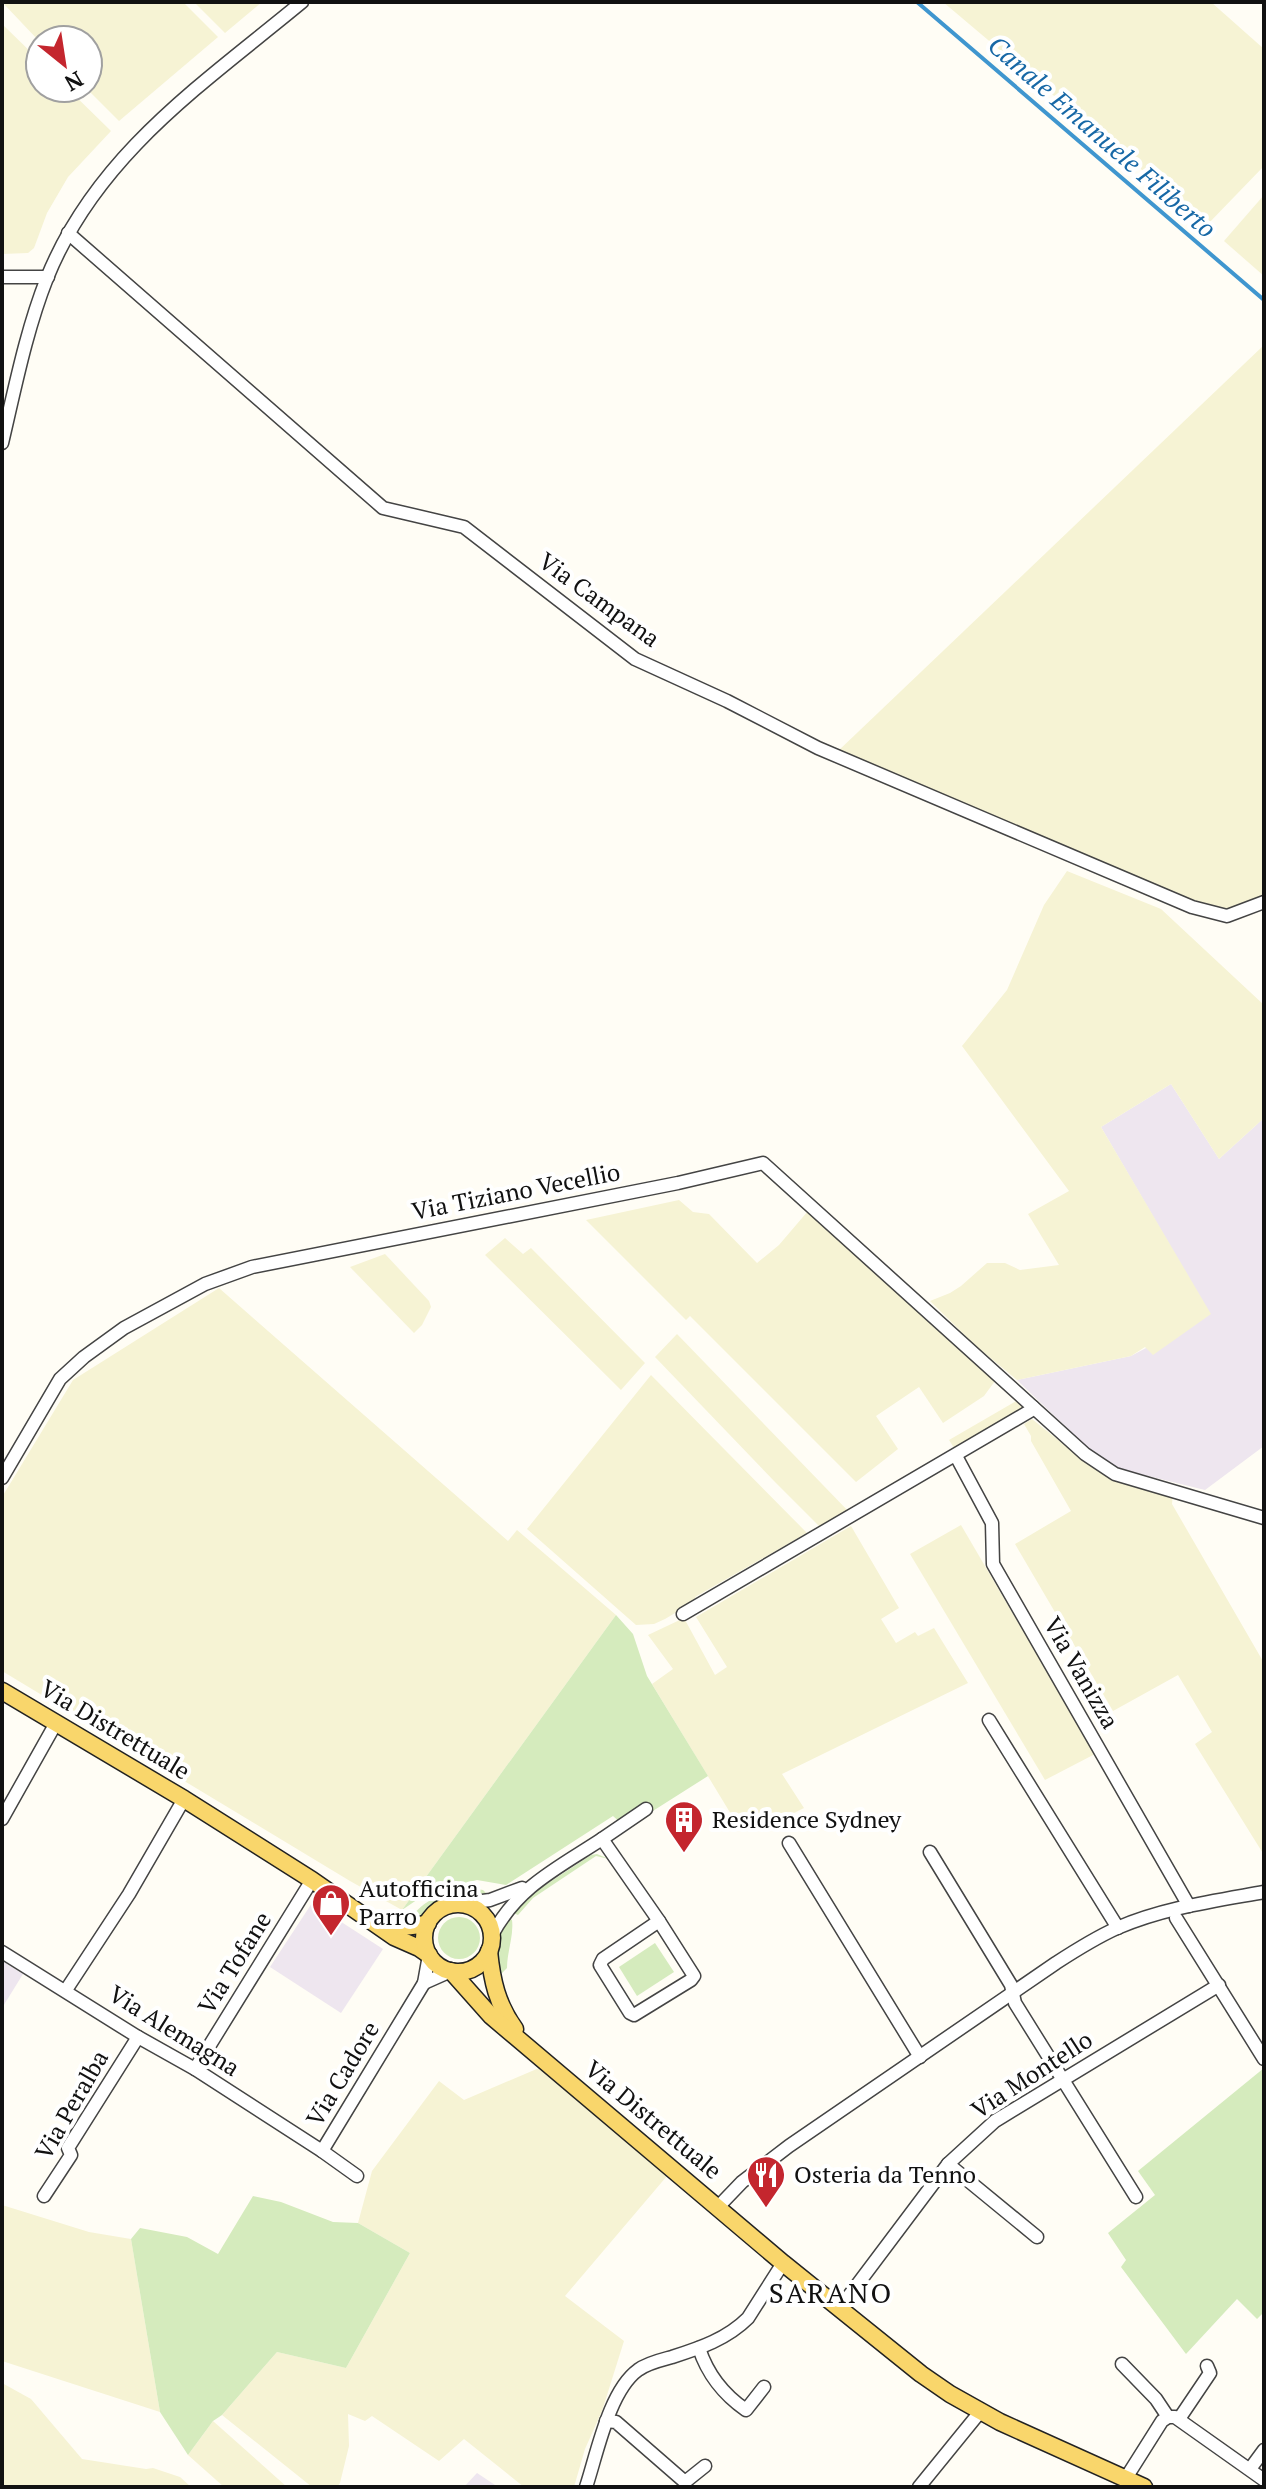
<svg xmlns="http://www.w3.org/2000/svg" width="1266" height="2489" font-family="'PT Serif',serif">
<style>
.industrial{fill:#eee6ef}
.farmland{fill:#f6f3d4}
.green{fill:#d5ebbd}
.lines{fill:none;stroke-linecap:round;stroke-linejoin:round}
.stream{stroke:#3f96cf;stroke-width:4}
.minor-casing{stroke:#444;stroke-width:15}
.major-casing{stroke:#222;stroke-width:19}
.minor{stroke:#fff;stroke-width:12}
.major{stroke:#f9d66b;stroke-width:16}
.labels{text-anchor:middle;stroke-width:8;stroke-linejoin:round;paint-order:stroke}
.street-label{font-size:24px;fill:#111;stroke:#fff}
.poi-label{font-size:24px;fill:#111;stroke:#fff;text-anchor:start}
.water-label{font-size:26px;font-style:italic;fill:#1768a6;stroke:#fff}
.quarter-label{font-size:28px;letter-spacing:2px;fill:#111;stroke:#fff}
</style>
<rect width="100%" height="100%" fill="#fffdf5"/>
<g class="industrial">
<polygon points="1171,1084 1219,1159 1264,1118 1264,1446 1205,1490 1116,1468 1092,1452 1017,1380 1131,1356 1210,1314 1101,1127"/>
<polygon points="312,1903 383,1949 341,2013 270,1967"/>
<polygon points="2,1961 23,1974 2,2008"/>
<polygon points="477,2473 498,2487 464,2487"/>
</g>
<g class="farmland">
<polygon points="2,2 183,2 218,37 119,121 86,88 88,88 88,40 40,40 40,42"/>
<polygon points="194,2 262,2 225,33"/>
<polygon points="943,2 1211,2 1264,49 1264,166 1207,225"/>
<polygon points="2,24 40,61 40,88 67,88 111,131 68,177 47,213 34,248 28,253 2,254"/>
<polygon points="1264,195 1264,276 1224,241"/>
<polygon points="1264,345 1264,902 1236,914 1191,903 837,752"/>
<polygon points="1067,871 1161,909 1264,1005 1264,1118 1219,1159 1171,1084 1101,1127 1211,1314 1153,1355 1145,1347 1131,1356 1017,1380 976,1346 930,1301 950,1293 961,1286 987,1263 1005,1263 1020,1270 1059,1265 1028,1214 1069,1191 962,1046 1007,990 1044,905"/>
<polygon points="679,1200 693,1212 709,1214 757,1263 779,1245 808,1211 995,1381 984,1396 943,1423 919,1387 876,1416 898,1449 856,1482 690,1316 686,1320 586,1220"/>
<polygon points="505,1238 523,1254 531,1248 645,1363 621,1390 485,1255"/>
<polygon points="385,1254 429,1301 431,1307 422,1325 414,1333 350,1267"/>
<polygon points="219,1288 508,1541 517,1530 616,1615 402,1910 350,1881 2,1671 2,1497 73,1380"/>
<polygon points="677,1334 852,1515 831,1527 819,1526 775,1482 655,1357"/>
<polygon points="651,1375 807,1533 695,1597 697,1600 665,1619 654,1624 636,1625 527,1529"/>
<polygon points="1018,1400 1025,1411 956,1451 949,1440"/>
<polygon points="1032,1419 1092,1467 1118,1480 1173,1493 1172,1504 1264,1663 1264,1855 1195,1744 1212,1732 1178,1675 1113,1711 1015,1544 1071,1511 1031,1441 1031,1436 1024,1424"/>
<polygon points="961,1525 1095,1754 1045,1780 910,1554"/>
<polygon points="851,1526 899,1608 881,1619 896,1643 915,1632 918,1636 934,1628 968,1683 782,1774 804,1808 762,1829 740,1829 652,1684 673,1669 648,1635 684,1618 715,1675 727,1667 696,1617"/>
<polygon points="539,2068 667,2176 565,2296 624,2341 602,2411 585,2449 574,2487 524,2487 464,2439 439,2461 372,2416 365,2421 348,2414 349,2446 340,2483 337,2487 312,2487 222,2415 277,2352 346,2368 410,2253 358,2223 372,2171 439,2081 464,2100"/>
<polygon points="2,2205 89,2232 131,2239 160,2412 2,2361"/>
<polygon points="2,2383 31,2399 82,2459 146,2469 153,2468 180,2477 191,2487 2,2487"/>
<polygon points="213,2421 287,2487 224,2487 188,2455"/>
</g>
<g class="green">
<polygon points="616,1615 633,1634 647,1676 708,1776 626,1828 613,1816 506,1885 477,1880 427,1893 402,1910"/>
<polygon points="597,1854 609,1859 596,1856 533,1898 518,1915 511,1912 524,1899 591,1855"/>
<path d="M 477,1889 L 483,1890 L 488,1895 L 445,1901 L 424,1915 L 411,1918 C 426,1896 452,1890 477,1889 Z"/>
<path d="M 508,1917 L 512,1920 C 514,1935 507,1952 507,1968 L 500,1975 C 496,1954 497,1936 508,1917 Z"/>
<circle cx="459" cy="1938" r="21"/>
<polygon points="655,1943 674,1972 637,1996 619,1967"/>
<polygon points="1264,2068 1264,2312 1257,2319 1237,2299 1186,2354 1121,2267 1126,2260 1108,2233 1155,2195 1138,2171"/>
<polygon points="253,2196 281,2202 333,2222 358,2223 410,2253 346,2368 277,2352 222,2415 213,2421 188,2455 160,2412 131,2239 140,2228 187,2237 218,2254"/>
</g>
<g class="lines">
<polyline class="stream" points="917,2 1264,300"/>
<g class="minor-casing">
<g id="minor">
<polyline points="68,233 383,508 464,527 635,659 727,701 818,748 1192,907 1227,916 1264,902"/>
<polyline points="2,277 48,277"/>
<path d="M 2,443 C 15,388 26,331 47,278 C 97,154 203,84 302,2"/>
<polyline points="956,1456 992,1523 993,1564 1189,1906"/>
<polyline points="2,1478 60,1379 84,1357 124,1328 205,1284 252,1267 678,1183 763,1163 1085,1454 1115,1474 1264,1518"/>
<polyline points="683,1614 1030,1411 1033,1407"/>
<polyline points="989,1720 1118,1928"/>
<polyline points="2,1819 56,1723"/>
<polyline points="602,1839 646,1809"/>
<polyline points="789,1843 920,2057"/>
<polyline points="930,1852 1011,1985 1015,2003 1136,2197"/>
<polyline points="460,1904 490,1900 522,1888"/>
<polyline points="1176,1918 1264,2059"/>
<polygon points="659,1921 694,1976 691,1980 634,2015 630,2013 600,1965 603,1959"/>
<path d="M 492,1935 C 518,1886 558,1868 602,1839 L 659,1921"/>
<polyline points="2,1952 138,2037 195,2069 322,2151"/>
<polyline points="429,1955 424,1983 451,1971"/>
<polyline points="66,1990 129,1894 184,1799"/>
<polyline points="195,2069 312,1880"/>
<polyline points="948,2164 1037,2237"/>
<polyline points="357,2176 322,2151 424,1983"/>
<polyline points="44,2196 71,2155 68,2148 138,2037"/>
<path d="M 718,2207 L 742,2182 L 789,2146 L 1056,1963 C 1076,1950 1095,1938 1117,1928 C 1163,1908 1214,1901 1264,1892"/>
<polyline points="839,2309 948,2164 995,2121 1219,1985"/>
<path d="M 699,2348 C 707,2373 724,2395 746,2410 L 764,2387"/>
<polyline points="1122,2364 1156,2399 1168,2417"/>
<polyline points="1179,2419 1210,2373 1207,2366"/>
<polyline points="606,2421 616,2422 685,2482 705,2466"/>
<polyline points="1250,2469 1264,2450"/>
<polyline points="1126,2478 1162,2421 1168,2417 1175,2417 1264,2480"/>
<path d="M 586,2487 C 597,2454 609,2391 638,2370 C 647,2363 661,2360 672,2357 C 700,2348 727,2339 748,2318 L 783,2263"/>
<polyline points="919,2487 980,2412"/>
</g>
</g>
<g class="major-casing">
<g id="major">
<polyline points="2,1691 184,1799 312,1880 394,1937 419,1948 429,1955"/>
<circle cx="458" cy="1938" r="34"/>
<path d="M 379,1921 C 396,1928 410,1928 428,1923"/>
<path d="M 489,1951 C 492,1981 497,2004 515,2029"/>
<polyline points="451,1971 491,2016 783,2263 921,2374 950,2394 1000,2422 1144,2487"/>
</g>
</g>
<use href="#minor" class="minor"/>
<use href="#major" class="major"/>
</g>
<defs>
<g id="building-pin" transform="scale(2)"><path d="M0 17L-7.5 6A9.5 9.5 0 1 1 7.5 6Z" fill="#c4262e" stroke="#fff"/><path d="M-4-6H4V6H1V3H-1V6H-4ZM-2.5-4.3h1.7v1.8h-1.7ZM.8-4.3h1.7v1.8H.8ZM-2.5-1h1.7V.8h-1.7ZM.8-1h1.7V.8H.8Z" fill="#fff"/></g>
<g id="shop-pin" transform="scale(2)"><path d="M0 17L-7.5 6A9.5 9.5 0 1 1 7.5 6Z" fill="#c4262e" stroke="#fff"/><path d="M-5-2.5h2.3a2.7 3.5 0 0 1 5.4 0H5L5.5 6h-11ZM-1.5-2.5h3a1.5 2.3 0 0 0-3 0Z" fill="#fff"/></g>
<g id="restaurant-pin" transform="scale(2)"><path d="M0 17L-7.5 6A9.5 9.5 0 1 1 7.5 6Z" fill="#c4262e" stroke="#fff"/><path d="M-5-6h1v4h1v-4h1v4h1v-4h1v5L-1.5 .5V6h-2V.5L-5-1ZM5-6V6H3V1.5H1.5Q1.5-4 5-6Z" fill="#fff"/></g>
</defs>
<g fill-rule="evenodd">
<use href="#building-pin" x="684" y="1820"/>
<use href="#shop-pin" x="331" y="1903"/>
<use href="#restaurant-pin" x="766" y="2175"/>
</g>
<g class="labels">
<g class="street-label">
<text transform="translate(599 600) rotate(36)" y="8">Via Campana</text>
<text transform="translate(516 1192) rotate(-11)" y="8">Via Tiziano Vecellio</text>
<text transform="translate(1081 1673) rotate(60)" y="8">Via Vanizza</text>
<text transform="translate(115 1730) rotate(31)" y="8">Via Distrettuale</text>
<text transform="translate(235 1963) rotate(-58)" y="8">Via Tofane</text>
<text transform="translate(174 2031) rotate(32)" y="8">Via Alemagna</text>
<text transform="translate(343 2074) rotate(-59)" y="8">Via Cadore</text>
<text transform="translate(1032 2075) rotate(-33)" y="8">Via Montello</text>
<text transform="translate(72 2105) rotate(-60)" y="8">Via Peralba</text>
<text transform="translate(653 2120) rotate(40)" y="8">Via Distrettuale</text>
</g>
<g class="poi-label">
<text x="712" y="1828">Residence Sydney</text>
<text x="359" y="1897">Autofficina<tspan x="359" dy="28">Parro</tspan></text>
<text x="794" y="2183">Osteria da Tenno</text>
</g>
<g class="water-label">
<text transform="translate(1102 137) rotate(41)" y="9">Canale Emanuele Filiberto</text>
</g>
<g class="quarter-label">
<text x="831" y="2303">SARANO</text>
</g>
</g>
<rect width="1266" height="2489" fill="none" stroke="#111111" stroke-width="8"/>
<g transform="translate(64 64) rotate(150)"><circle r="38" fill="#ffffff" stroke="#a0a0a0" stroke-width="2"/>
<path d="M0-6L14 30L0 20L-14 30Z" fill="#c4262e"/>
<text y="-12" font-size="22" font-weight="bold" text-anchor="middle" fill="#111111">N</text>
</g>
</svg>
